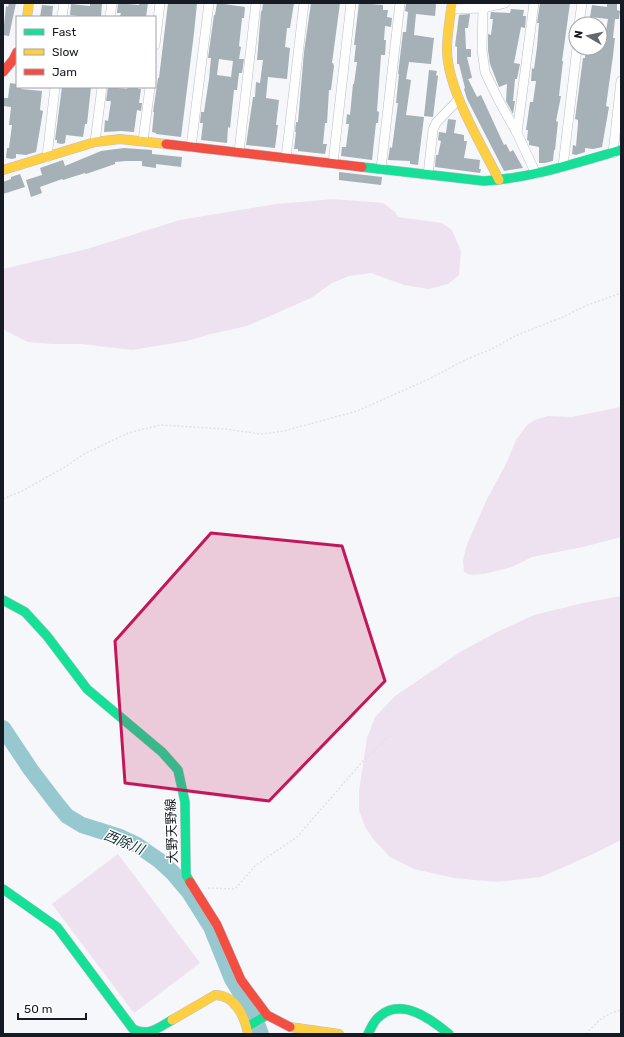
<svg xmlns="http://www.w3.org/2000/svg" width="624" height="1037" font-family="Rubik,'Noto Sans JP',sans-serif">
<style>
.green{fill:#eee2f1}
.lines{fill:none;stroke-linecap:round;stroke-linejoin:round}
.river{stroke:#97c8cf;stroke-width:16}
.building{fill:#a5b0b7;fill-rule:evenodd}
.street-casing{stroke:#bcbfc5;stroke-width:10}
.fast-casing{stroke:#bcbfc5;stroke-width:10}
.slow-casing{stroke:#bcbfc5;stroke-width:10}
.jam-casing{stroke:#bcbfc5;stroke-width:10}
.path{stroke:#e1e2e3;stroke-width:1.5;stroke-dasharray:2 2;stroke-linecap:butt}
.street{stroke:#fefefe;stroke-width:9}
.fast{stroke:#16e098;stroke-width:9}
.slow{stroke:#ffcf43;stroke-width:9}
.jam{stroke:#f24e42;stroke-width:9}
.marked{fill:#c2185b;fill-opacity:0.2;stroke:#c2185b;stroke-width:3;stroke-linejoin:round}
.labels{text-anchor:middle;stroke-width:3;stroke-linejoin:round;paint-order:stroke}
.street-label{font-size:13px;fill:#161a22;stroke:#fff}
.water-label{font-size:14px;font-style:italic;fill:#0e3135;stroke:#fff}
</style>
<rect width="100%" height="100%" fill="#f5f7fa"/>
<g class="green">
<polygon points="333,199 383,203 395,212 398,217 442,223 452,230 461,251 459,275 448,284 429,289 404,285 371,273 349,276 332,283 311,298 247,326 211,334 187,341 132,350 82,344 52,344 28,342 6,331 3,328 3,269 87,249 180,220 276,204"/>
<polygon points="621,407 621,537 583,547 532,557 512,567 484,574 470,575 464,572 463,561 466,547 486,501 507,462 516,440 527,425 535,420 548,416 572,417"/>
<polygon points="621,596 621,840 591,855 541,877 496,882 454,878 414,869 390,857 374,840 365,827 359,810 359,791 367,738 375,717 395,696 460,652 497,632 534,615 583,603"/>
<polygon points="118,854 200,963 134,1013 52,904"/>
</g>
<g class="lines">
<polyline class="river" points="3,728 31,770 57,804 67,816 82,825 120,837 137,845 160,861 173,873 189,892 211,927 232,979 253,1013 261,1034"/>
</g>
<g class="building">
<polygon points="9,3 16,3 9,36 3,35 6,6 8,7"/>
<polygon points="90,3 102,3 101,17 88,17 70,15 71,4 90,6"/>
<polygon points="118,3 139,5 139,3 148,3 146,17 120,16 121,13 117,13"/>
<polygon points="168,3 197,3 194,33 181,137 156,134 156,133 152,132 154,112 153,112 158,78 159,78"/>
<path d="M 217,3 L 225,3 L 224,4 L 245,7 L 244,18 L 242,18 L 239,46 L 241,47 L 239,59 L 244,59 L 242,73 L 239,73 L 237,90 L 234,90 L 230,128 L 228,127 L 227,143 L 201,140 L 203,123 L 200,123 L 201,112 L 204,112 L 209,79 L 211,58 L 208,58 L 214,15 L 215,15 ZM 219,59 L 233,61 L 231,77 L 217,75 Z"/>
<polygon points="263,3 294,3 290,28 287,28 285,47 290,48 287,79 268,77 266,98 279,100 276,125 278,125 275,148 246,145 253,97 255,97 256,82 260,83 263,60 257,60 261,11 262,11"/>
<polygon points="311,3 340,3 332,63 333,63 334,66 331,90 329,90 327,123 325,123 323,144 327,144 325,154 298,151 298,149 294,149 296,132 295,132 296,122 298,122 304,52"/>
<polygon points="359,3 383,5 383,10 388,10 387,17 392,18 391,27 385,26 384,40 386,40 385,55 381,55 377,111 379,112 378,123 376,123 372,160 341,156 342,147 346,147 349,124 346,124 347,114 350,115 353,84 354,84 357,62 354,62 356,45 354,45"/>
<polygon points="410,3 435,3 436,5 435,16 416,14 414,35 434,38 431,64 409,62 406,79 411,80 406,115 424,117 418,165 410,164 410,161 388,160 390,147 392,148 398,103 396,103 399,74 398,74 403,32 406,32 408,12 405,11 406,4 410,4"/>
<polygon points="540,3 570,3 562,61 563,61 559,96 561,96 556,121 558,122 555,150 554,150 553,161 545,163 539,163 539,147 529,145 529,141 527,140 528,130 526,130 530,102 533,102 536,81 531,81 532,68 534,69 537,47 539,23 537,23"/>
<polygon points="607,3 617,4 617,10 620,11 619,19 615,19 613,38 615,38 613,56 606,106 609,107 602,147 593,149 585,148 585,152 576,155 572,154 573,145 576,146 578,124 578,120 575,119 583,58 585,58 586,48 603,48 605,37 608,19 590,17 592,5 607,7"/>
<polygon points="42,5 53,6 52,17 40,17"/>
<polygon points="511,9 524,10 523,16 526,16 525,28 521,27 514,63 520,64 517,79 515,79 513,101 515,101 513,114 506,101 507,84 499,87 490,64 488,50 488,34 491,35 493,19 490,19 491,12 510,13"/>
<polygon points="470,14 468,28 465,28 466,49 471,49 471,57 467,57 472,78 468,79 477,97 481,95 504,145 506,144 510,152 513,150 523,168 504,171 467,99 464,89 465,88 459,64 457,64 457,47 455,46 459,15"/>
<polygon points="429,70 437,71 436,75 438,76 433,117 424,116"/>
<polygon points="10,83 17,84 17,87 22,87 21,89 42,91 40,110 43,111 36,152 26,155 16,154 16,158 12,159 6,158 7,148 9,148 12,125 9,125 11,107 3,106 4,98 8,98"/>
<polygon points="62,87 91,87 87,124 85,124 83,137 66,135 65,143 62,144 57,143 57,140 55,140"/>
<polygon points="108,87 127,89 128,87 138,87 138,89 141,89 139,103 142,103 141,111 137,110 134,132 121,131 104,132 105,120 108,121 111,101 106,101"/>
<polygon points="448,119 456,120 454,133 464,135 464,141 467,141 464,158 480,160 479,169 481,169 480,173 435,167 436,155 438,155 441,141 438,140 439,132 446,133"/>
<polygon points="124,148 152,150 152,154 182,157 181,167 156,164 156,168 142,166 142,161 126,161 115,162 115,164 86,174 85,173 63,180 62,179 40,187 42,193 31,197 26,180 42,175 40,168 63,160 65,166 101,151"/>
<polygon points="339,172 382,177 381,185 339,180"/>
<polygon points="20,174 25,187 3,194 3,182 11,179 11,177"/>
</g>
<g class="lines">
<g class="street-casing">
<g id="street">
<polyline points="483,8 482,50 485,72 498,99 517,133 536,174"/>
<polyline points="451,9 483,8 505,3"/>
<polyline points="62,17 64,3"/>
<polyline points="110,17 112,3"/>
<polyline points="579,24 582,3"/>
<polyline points="155,45 160,3"/>
<polyline points="517,133 534,3"/>
<polyline points="143,141 150,87"/>
<polyline points="95,142 102,87"/>
<polyline points="191,147 209,3"/>
<polyline points="239,152 256,3"/>
<polyline points="613,153 621,81"/>
<polyline points="47,157 55,87"/>
<polyline points="286,158 304,3"/>
<polyline points="333,163 351,3"/>
<polyline points="563,166 577,48"/>
<polyline points="381,169 400,3"/>
<polyline points="428,175 433,130 436,123 459,99"/>
</g>
</g>
<g class="fast-casing">
<g id="fast">
<path d="M 362,167 L 484,181 C 531,178 576,163 621,150"/>
<polyline points="3,600 25,612 47,636 87,689 162,752 178,770 185,802 186,875 190,882"/>
<path d="M 3,889 L 57,927 L 133,1029 C 148,1037 158,1028 172,1020"/>
<polyline points="247,1027 267,1015"/>
<path d="M 368,1034 C 371,1028 374,1020 380,1016 C 402,997 432,1020 449,1034"/>
</g>
</g>
<g class="slow-casing">
<g id="slow">
<path d="M 452,3 C 450,18 447,34 447,49 C 447,90 481,143 499,180"/>
<polyline points="27,17 29,3"/>
<polyline points="3,170 95,142 120,139 166,144"/>
<path d="M 172,1020 L 215,995 C 235,995 245,1017 248,1034"/>
<polyline points="290,1027 339,1034"/>
</g>
</g>
<g class="jam-casing">
<g id="jam">
<polyline points="3,72 13,60 17,52"/>
<polyline points="166,144 362,167"/>
<polyline points="190,882 217,925 241,980 267,1015 290,1027"/>
</g>
</g>
<g class="path">
<polyline points="3,499 22,491 65,467 84,454 128,433 161,425 225,429 261,434 284,431 357,411 427,380 467,359 492,349 515,336 563,317 585,306 621,293"/>
<polyline points="208,888 235,889 256,865 297,837 363,761 391,734"/>
<path d="M 586,1034 C 597,1022 604,1014 621,1010"/>
</g>
<use href="#street" class="street"/>
<use href="#fast" class="fast"/>
<use href="#slow" class="slow"/>
<use href="#jam" class="jam"/>
</g>
<path class="marked" d="M 211,533 L 342,546 L 385,681 L 269,801 L 125,783 L 115,641 Z"/>
<g class="labels">
<g class="street-label">
<text transform="translate(171 831) rotate(-92)" y="5">大野天野線</text>
</g>
<g class="water-label">
<text transform="translate(124 842) rotate(23)" y="5">西除川</text>
</g>
</g>
<rect width="624" height="1037" fill="none" stroke="#161a22" stroke-width="8"/>
<rect x="16" y="16" width="140" height="72" fill="#ffffff" stroke="#a2a3a7"/>
<rect x="24" y="29" width="20" height="6" fill="#16e098" stroke="#a2a3a7"/>
<text x="52" y="36" font-size="12" fill="#161a22">Fast</text>
<rect x="24" y="49" width="20" height="6" fill="#ffcf43" stroke="#a2a3a7"/>
<text x="52" y="56" font-size="12" fill="#161a22">Slow</text>
<rect x="24" y="69" width="20" height="6" fill="#f24e42" stroke="#a2a3a7"/>
<text x="52" y="76" font-size="12" fill="#161a22">Jam</text>
<g transform="translate(588 36) rotate(279)"><circle r="19" fill="#ffffff" stroke="#a2a3a7"/>
<path d="M0-3L7 15L0 10L-7 15Z" fill="#64676e"/>
<text y="-6" font-size="11" font-weight="bold" text-anchor="middle" fill="#161a22">N</text>
</g>
<path d="M18 1013v6h68v-6" fill="none" stroke="#161a22" stroke-width="2"/>
<text x="24" y="1013" font-size="12" fill="#161a22" stroke="#ffffff" stroke-width="3" paint-order="stroke">50 m</text>
</svg>
